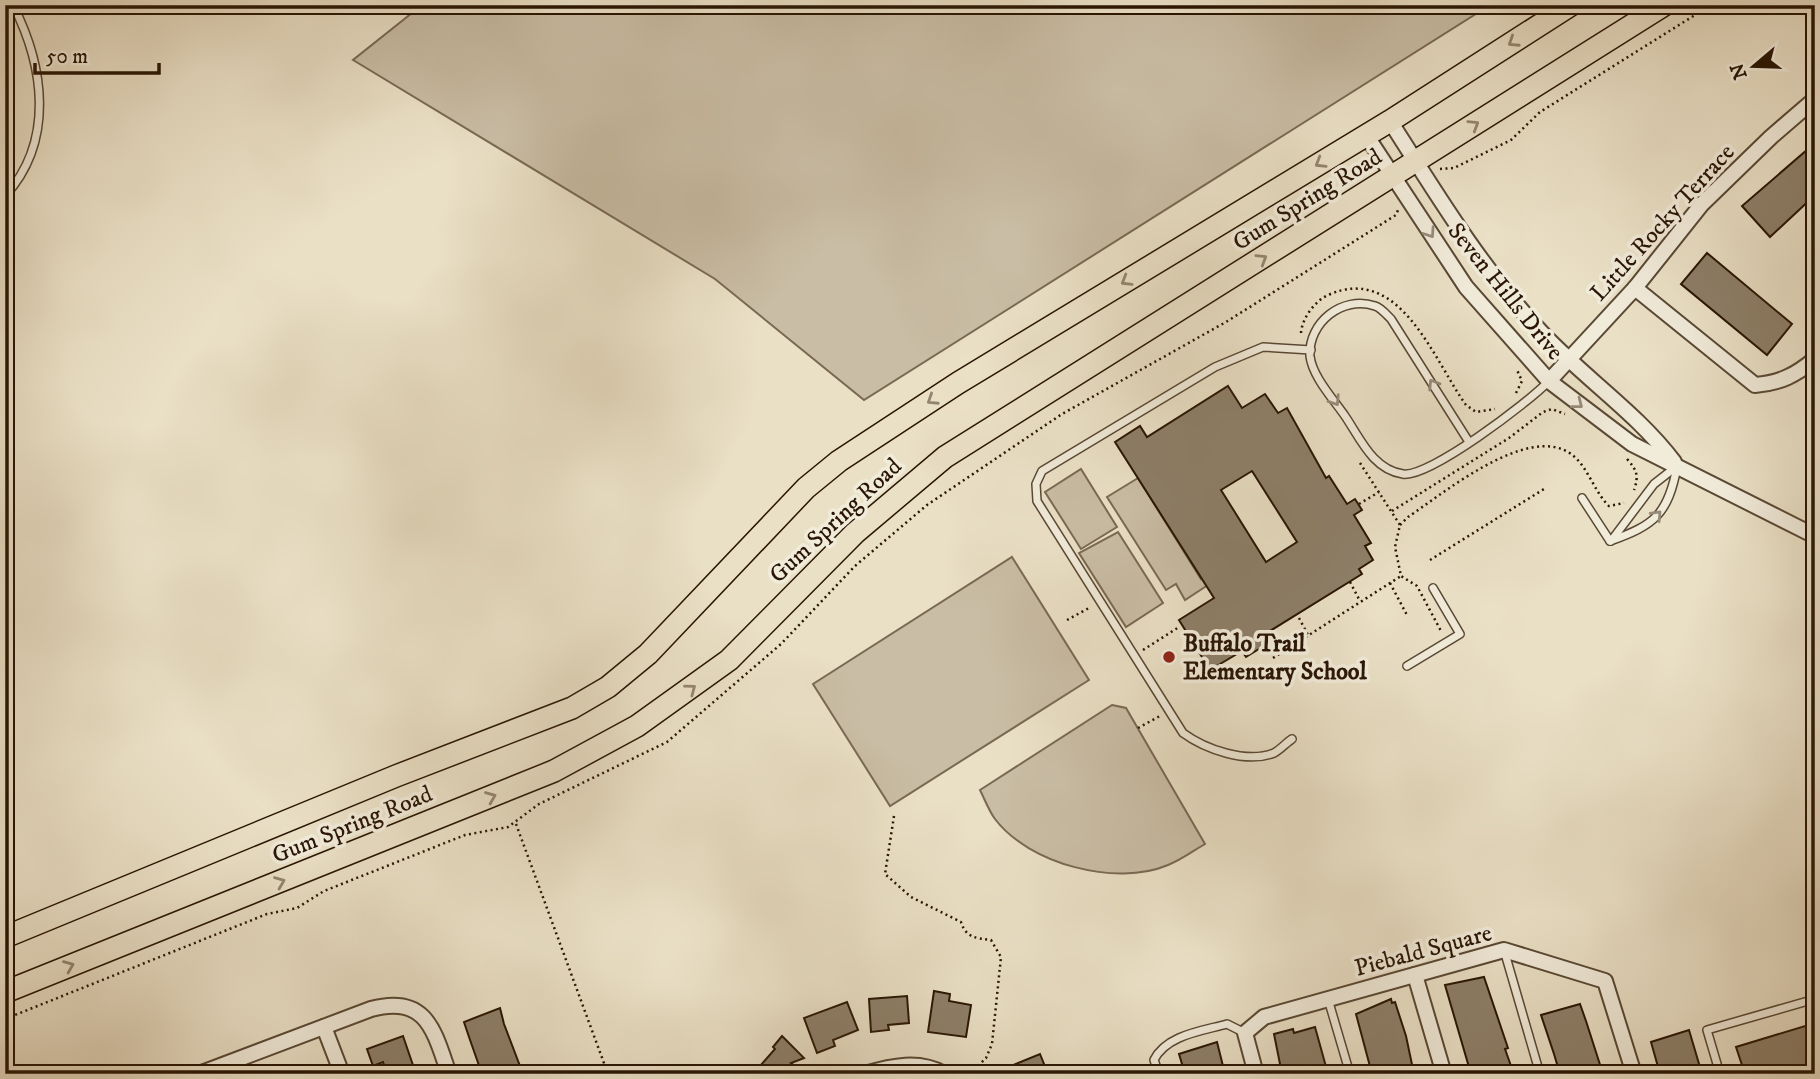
<svg xmlns="http://www.w3.org/2000/svg" width="1820" height="1079" font-family="'IM FELL DW Pica',serif">
<style>
.green{fill:#c9bda5;stroke:#796954;stroke-width:2}
.building{fill:#8d7f69;stroke:#291504;stroke-width:2;fill-rule:evenodd}
.lines{fill:none;stroke-linecap:round;stroke-linejoin:round}
.lane-casing{stroke:#594834;stroke-width:10}
.street-casing{stroke:#594834;stroke-width:18}
.primary-casing{stroke:#291504;stroke-width:24}
.path{stroke:#291504;stroke-width:2.5;stroke-dasharray:2 3.5;stroke-linecap:butt}
.lane{stroke:#f1ebda;stroke-width:7}
.street{stroke:#f1ebda;stroke-width:14}
.primary{stroke:#eae0c6;stroke-width:21}
.oneway{stroke:#93856f}
.oneway2{stroke:#978b7a}
.poi-dot{fill:#8f2418;stroke:#f1ebda;stroke-width:2.5}
.labels{text-anchor:middle;stroke-width:7;stroke-linejoin:round;paint-order:stroke}
.street-label{font-size:24px;fill:#291504;stroke:#f1ebda}
.poi-label{font-size:24px;font-weight:bold;fill:#291504;stroke:#f1ebda;text-anchor:start}
</style>
<rect width="100%" height="100%" fill="#eae0c6"/>
<filter id="stains"><feTurbulence type="fractalNoise" baseFrequency=".00286" numOctaves="4"/><feColorMatrix values="0 0 0 0 .2 0 0 0 0 .09 0 0 0 0 .02 0 0 0 .5 -.17"/></filter>
<radialGradient id="worn" r=".72"><stop offset=".6" stop-color="#630" stop-opacity="0"/><stop offset="1" stop-color="#630" stop-opacity=".3"/></radialGradient>
<g class="green">
<polygon points="422,5 1490,5 864,400 715,279 353,60"/>
<polygon points="1081,469 1117,527 1081,549 1045,492"/>
<polygon points="1138,478 1201,579 1204,577 1208,585 1185,600 1176,584 1166,590 1107,497"/>
<polygon points="1118,532 1163,603 1126,627 1079,553"/>
<polygon points="1012,557 1089,680 890,806 813,684"/>
<path d="M 1112,705 L 1126,708 L 1205,844 C 1193,851 1181,860 1168,865 C 1116,887 1029,864 995,819 C 989,811 985,800 980,790 Z"/>
</g>
<g class="building">
<polygon points="1815,143 1815,195 1770,237 1742,206"/>
<polygon points="1707,253 1792,324 1767,355 1681,284"/>
<path d="M 1228,386 L 1242,408 L 1265,394 L 1278,413 L 1287,408 L 1326,478 L 1329,476 L 1347,504 L 1355,499 L 1362,510 L 1354,515 L 1371,543 L 1365,546 L 1373,560 L 1359,569 L 1362,574 L 1262,636 L 1267,644 L 1246,657 L 1242,651 L 1210,670 L 1179,620 L 1214,598 L 1115,442 L 1140,426 L 1147,437 ZM 1252,471 L 1297,542 L 1266,562 L 1221,490 Z"/>
<polygon points="1484,977 1508,1048 1505,1049 1511,1066 1486,1074 1471,1074 1445,985"/>
<polygon points="934,991 950,994 949,1001 971,1005 966,1037 928,1032"/>
<polygon points="907,996 909,1023 888,1025 889,1030 871,1032 869,999"/>
<polygon points="1391,999 1392,1003 1395,1002 1406,1036 1414,1074 1372,1074 1356,1014"/>
<polygon points="847,1002 858,1030 833,1040 835,1046 817,1053 804,1018"/>
<polygon points="1580,1004 1586,1021 1603,1074 1560,1074 1554,1054 1541,1015"/>
<polygon points="500,1008 504,1024 523,1074 482,1074 469,1037 464,1022"/>
<polygon points="1815,1023 1815,1067 1792,1074 1745,1074 1736,1047"/>
<polygon points="1315,1027 1328,1074 1282,1074 1274,1034 1293,1029 1294,1033"/>
<polygon points="1689,1030 1702,1074 1660,1074 1651,1042"/>
<polygon points="403,1036 416,1074 387,1074 383,1062 373,1066 367,1049"/>
<polygon points="782,1036 804,1058 791,1063 804,1074 753,1074 775,1049 773,1047"/>
<polygon points="1217,1042 1225,1074 1185,1074 1179,1054"/>
<polygon points="1040,1054 1048,1074 994,1074 994,1073"/>
</g>
<g class="lines">
<g class="lane-casing">
<g id="lane">
<path d="M 5,196 C 55,141 44,66 13,5"/>
<path d="M 1469,442 L 1391,319 C 1387,315 1380,307 1375,306 C 1342,295 1308,323 1310,356 C 1312,376 1334,400 1345,416 C 1360,438 1373,470 1403,474 C 1429,478 1529,402 1549,381"/>
<polyline points="1582,498 1610,541"/>
<path d="M 1610,541 C 1655,525 1668,514 1677,467"/>
<polyline points="1611,541 1654,484 1677,466"/>
<polyline points="1407,666 1460,634 1433,588"/>
<path d="M 1292,739 C 1286,743 1280,750 1274,753 C 1246,764 1205,749 1183,733 L 1037,501 L 1036,484 L 1042,471 L 1215,367 L 1263,347 L 1311,350"/>
<polyline points="1504,950 1540,1074"/>
<polyline points="1328,999 1350,1074"/>
<path d="M 1159,1074 L 1154,1060 C 1166,1035 1202,1031 1227,1024 L 1245,1033"/>
<polyline points="1720,1074 1707,1030 1815,999"/>
</g>
</g>
<g class="street-casing">
<g id="street">
<path d="M 1390,121 C 1437,195 1481,268 1541,332 C 1584,378 1637,413 1674,462"/>
<polyline points="1366,135 1466,287 1549,381 1632,444 1815,536"/>
<path d="M 1635,288 L 1755,385 C 1780,383 1796,375 1815,359"/>
<polyline points="1549,381 1635,288 1702,204 1771,137 1815,99"/>
<polyline points="1415,975 1444,1074"/>
<polyline points="324,1027 342,1074"/>
<path d="M 199,1074 L 371,1009 C 427,994 434,1031 449,1074"/>
<path d="M 865,1074 C 892,1066 919,1060 944,1074"/>
<polyline points="1256,1074 1245,1033 1264,1017 1504,950 1605,981 1634,1074"/>
</g>
</g>
<g class="primary-casing">
<g id="primary">
<polyline points="5,937 396,776 572,708 608,687 648,654 806,488 839,461 958,383 1390,121 1571,5"/>
<polyline points="5,992 554,771 637,726 729,660 855,533 945,457 1664,5"/>
</g>
</g>
<g class="path">
<polyline points="1440,169 1454,168 1511,140 1540,112 1711,5"/>
<path d="M 1301,333 C 1302,318 1315,301 1328,295 C 1400,263 1433,359 1466,405 L 1476,412 L 1495,409"/>
<polyline points="1516,393 1522,381 1517,370"/>
<path d="M 1627,459 C 1637,470 1639,476 1634,490"/>
<polyline points="1360,463 1400,525 1395,547 1401,576 1417,586 1441,631"/>
<polyline points="1359,504 1379,492"/>
<polyline points="1392,511 1509,438 1543,412 1552,409 1565,414"/>
<path d="M 1400,525 L 1408,517 C 1444,493 1528,423 1571,454 C 1588,466 1594,492 1609,506 L 1624,503"/>
<polyline points="1430,560 1544,489"/>
<polyline points="1350,582 1360,601"/>
<polyline points="1390,583 1408,617"/>
<polyline points="1299,618 1308,635"/>
<polyline points="1067,620 1089,608"/>
<polyline points="1143,650 1179,627"/>
<polyline points="1273,658 1401,576"/>
<polyline points="1138,728 1160,716"/>
<path d="M 894,816 L 885,874 L 911,897 L 961,922 C 966,938 976,938 991,940 L 1001,957 L 992,1044 L 986,1058 L 970,1074"/>
<polyline points="516,824 608,1074"/>
<polyline points="5,1019 267,914 297,908 324,891 465,835 508,827 539,804 667,742 781,644 855,566 927,505 1062,414 1226,322 1396,215 1398,210"/>
</g>
<use href="#lane" class="lane"/>
<use href="#street" class="street"/>
<use href="#primary" class="primary"/>
</g>
<defs><path id="oneway-chevron" d="M-2-3.5L2.5 0L-2 3.5" fill="none" stroke-width="1.6" stroke-linecap="round" stroke-linejoin="round" transform="scale(1.75)"/></defs>
<g class="oneway">
<use href="#oneway-chevron" transform="translate(1513 42) rotate(147)"/>
<use href="#oneway-chevron" transform="translate(1474 125) rotate(-32)"/>
<use href="#oneway-chevron" transform="translate(1320 163) rotate(149)"/>
<use href="#oneway-chevron" transform="translate(1262 259) rotate(-32)"/>
<use href="#oneway-chevron" transform="translate(1126 281) rotate(149)"/>
<use href="#oneway-chevron" transform="translate(932 400) rotate(147)"/>
<use href="#oneway-chevron" transform="translate(691 689) rotate(-37)"/>
<use href="#oneway-chevron" transform="translate(491 797) rotate(-22)"/>
<use href="#oneway-chevron" transform="translate(280 882) rotate(-22)"/>
<use href="#oneway-chevron" transform="translate(69 966) rotate(-22)"/>
</g>
<g class="oneway2">
<use href="#oneway-chevron" transform="translate(1430 233) rotate(56)"/>
<use href="#oneway-chevron" transform="translate(1433 384) rotate(-122)"/>
<use href="#oneway-chevron" transform="translate(1335 401) rotate(57)"/>
<use href="#oneway-chevron" transform="translate(1578 404) rotate(38)"/>
<use href="#oneway-chevron" transform="translate(1657 515) rotate(-47)"/>
</g>
<circle class="poi-dot" cx="1169" cy="657" r="7"/>
<g class="labels">
<g class="street-label">
<text transform="translate(1307 199) rotate(-32)" y="8">Gum Spring Road</text>
<text transform="translate(1662 222) rotate(-48)" y="8">Little Rocky Terrace</text>
<text transform="translate(1506 291) rotate(51)" y="8">Seven Hills Drive</text>
<text transform="translate(835 520) rotate(-43)" y="8">Gum Spring Road</text>
<text transform="translate(352 824) rotate(-22)" y="8">Gum Spring Road</text>
<text transform="translate(1423 950) rotate(-15)" y="8">Piebald Square</text>
</g>
<g class="poi-label">
<text x="1183" y="651">Buffalo Trail<tspan x="1183" dy="28">Elementary School</tspan></text>
</g>
</g>
<rect width="1820" height="1079" fill="none" stroke="#eae0c6" stroke-width="28"/>
<rect x="7" y="7" width="1806" height="1065" fill="none" stroke="#291504" stroke-width="3.5"/>
<rect x="14" y="14" width="1792" height="1051" fill="none" stroke="#291504" stroke-width="2"/>
<g transform="translate(1754 66) rotate(251)" stroke="#f1ebda" stroke-width="5" paint-order="stroke">
<path d="M0-5L12 26L0 18L-12 26Z" fill="#291504"/>
<text y="-10" font-size="19" font-weight="bold" text-anchor="middle" fill="#291504">N</text>
</g>
<path d="M35 63v10h124v-10" fill="none" stroke="#291504" stroke-width="3.5"/>
<text x="46" y="63" font-size="21" fill="#291504" stroke="#f1ebda" stroke-width="5" paint-order="stroke">50 m</text>
<rect width="100%" height="100%" filter="url(#stains)"/>
<rect width="100%" height="100%" fill="url(#worn)"/>
</svg>
